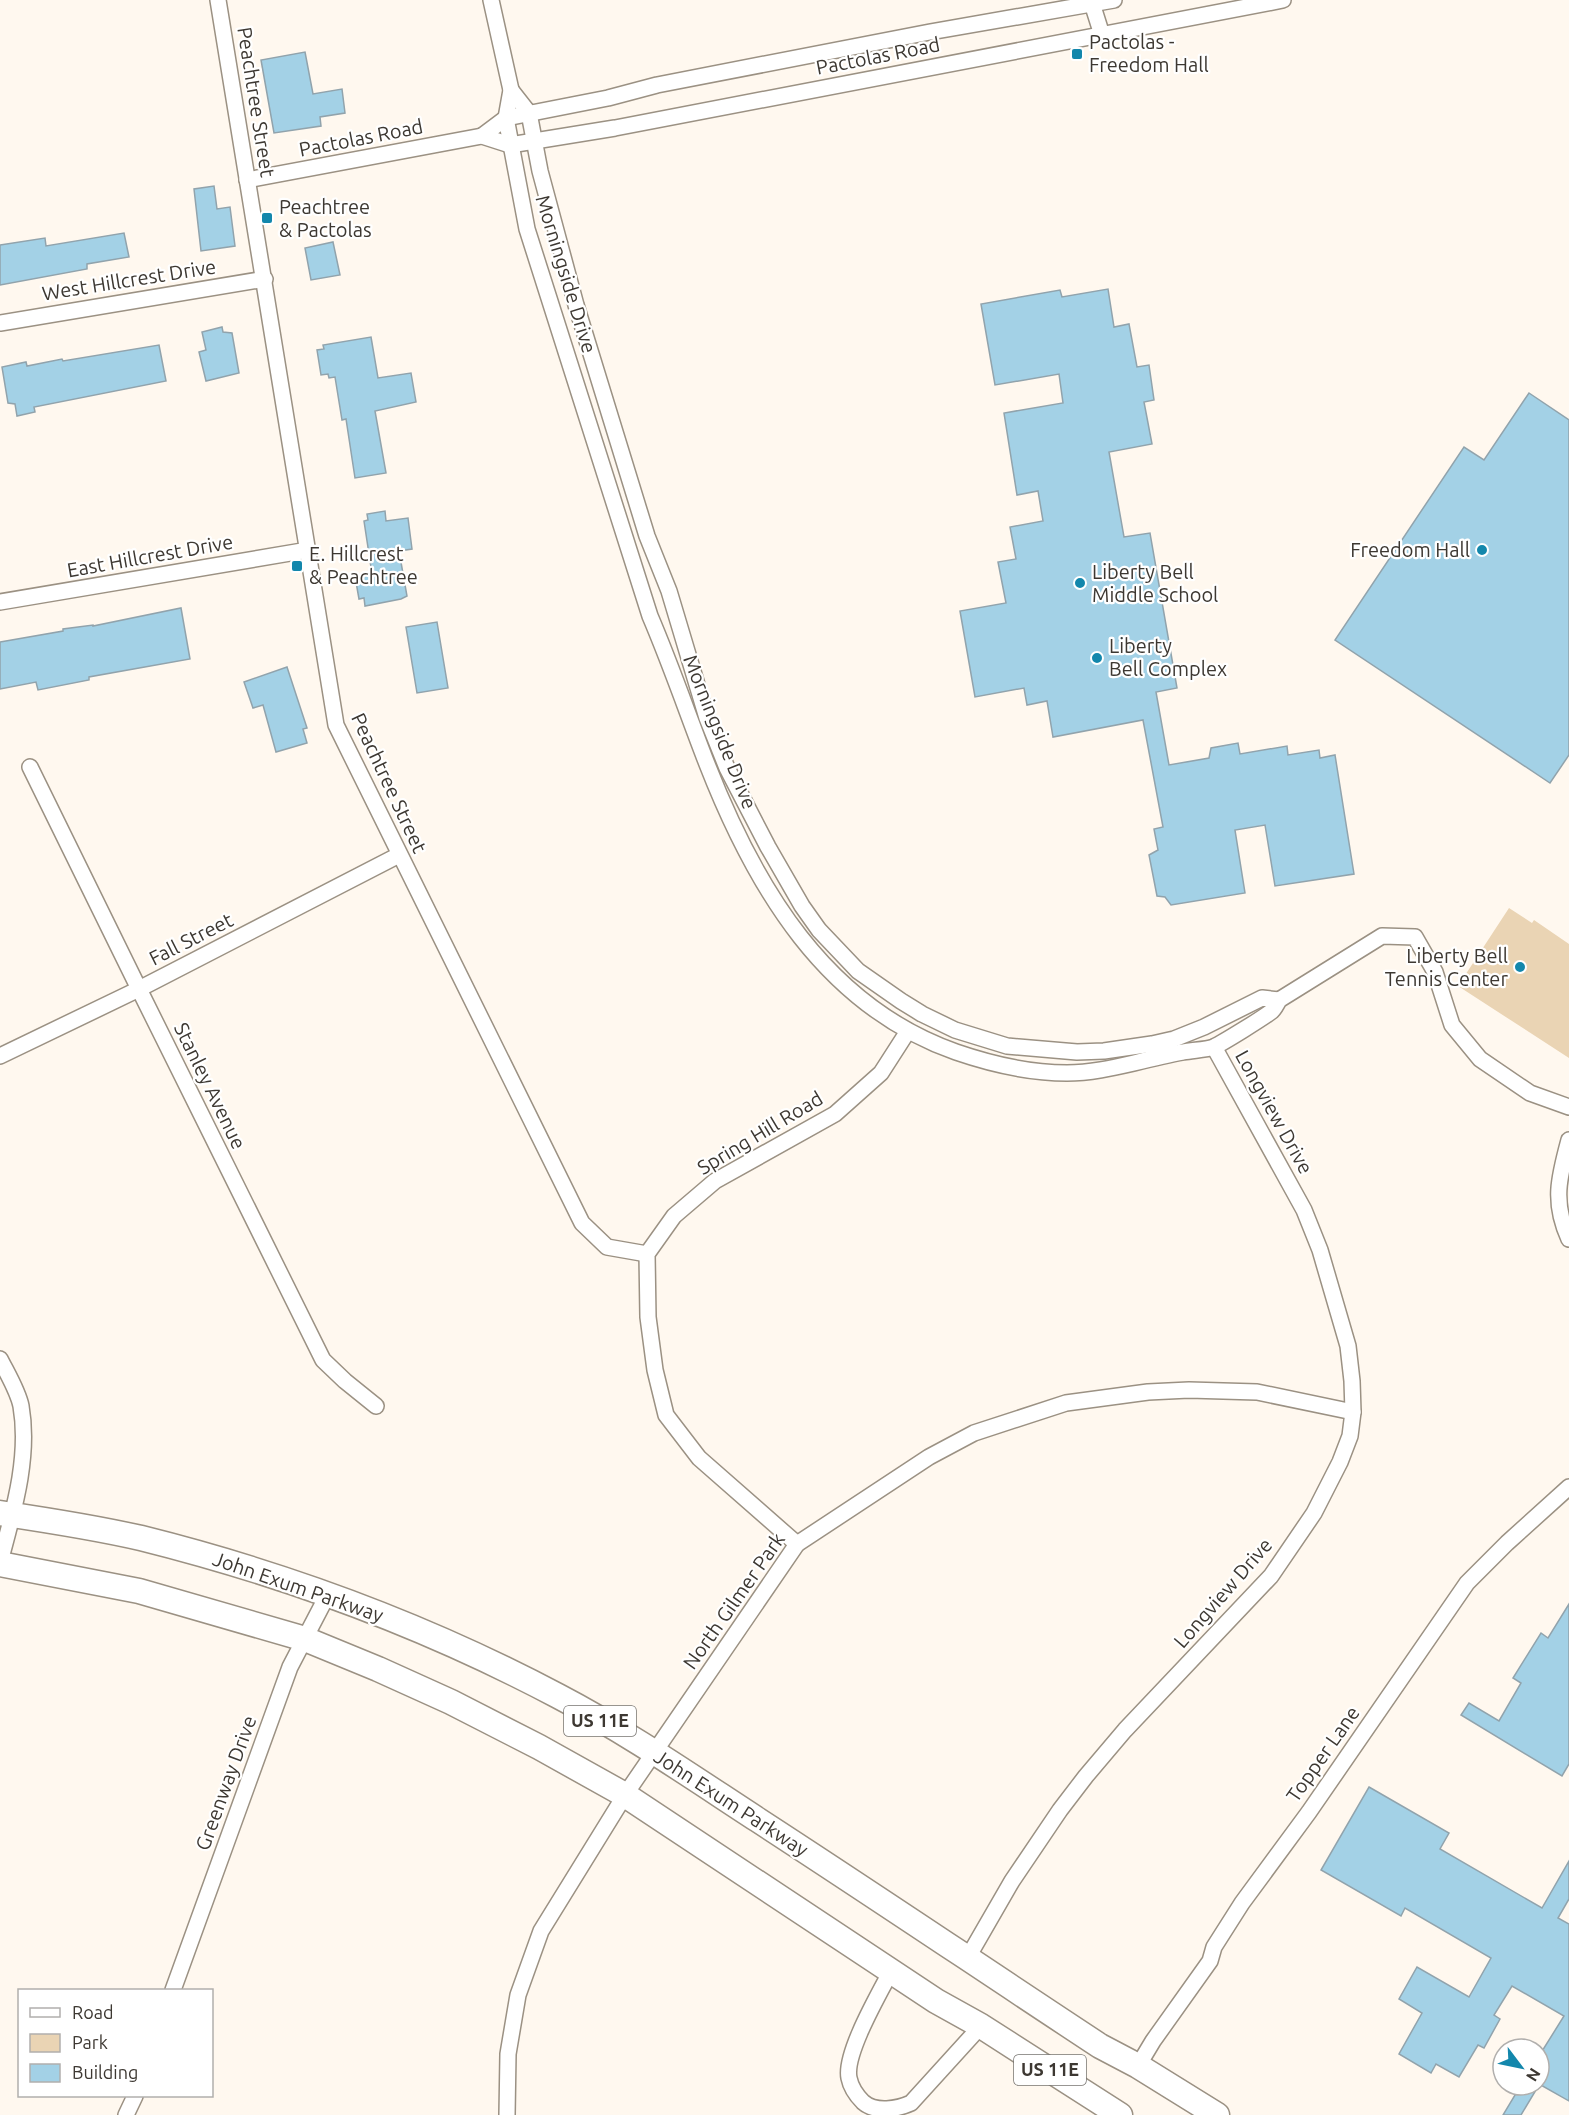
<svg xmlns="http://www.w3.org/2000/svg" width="1569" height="2115" font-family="Ubuntu,sans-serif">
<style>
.green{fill:#ead4b4}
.building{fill:#a3d1e6;stroke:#91a3ac;stroke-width:1.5}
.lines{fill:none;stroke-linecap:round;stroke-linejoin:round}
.street-casing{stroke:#9b9183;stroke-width:18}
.primary-casing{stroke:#9b9183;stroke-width:27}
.street{stroke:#fff;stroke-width:15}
.primary{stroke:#fff;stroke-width:24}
.poi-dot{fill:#1387ac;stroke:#fff;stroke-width:2}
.labels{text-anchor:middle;stroke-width:4.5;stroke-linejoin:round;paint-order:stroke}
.shield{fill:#fff;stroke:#777470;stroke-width:1.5}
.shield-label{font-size:18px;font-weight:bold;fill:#3d3832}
.poi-label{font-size:20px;fill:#3d3832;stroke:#fff;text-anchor:start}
.street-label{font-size:20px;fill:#3d3832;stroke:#fff}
</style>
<rect width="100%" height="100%" fill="#fff8ef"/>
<polygon class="green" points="1509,908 1532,923 1534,920 1569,944 1569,1058 1458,986"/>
<g class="building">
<polygon points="305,52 313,94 342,89 345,113 320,117 321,126 274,133 261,60"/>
<polygon points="214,186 217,209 230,207 235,246 201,251 194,189"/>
<polygon points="124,233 129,257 87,264 87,269 0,285 0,245 45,238 46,246"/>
<polygon points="333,242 340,275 311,280 305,248"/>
<polygon points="1108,289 1114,327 1129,324 1137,367 1149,365 1154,400 1144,402 1152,444 1109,452 1124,537 1150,533 1177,688 1156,692 1169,765 1209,758 1211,748 1238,743 1240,754 1287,746 1288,755 1319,750 1320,758 1335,755 1354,874 1275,886 1265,825 1235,830 1245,893 1171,905 1165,897 1157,896 1149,855 1158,850 1154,829 1163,827 1143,720 1053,737 1047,701 1027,705 1024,688 975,697 960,611 1006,603 998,562 1016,559 1010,527 1043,521 1038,491 1017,495 1004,413 1063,403 1059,374 995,385 981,304 1060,290 1062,297"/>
<polygon points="222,327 223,332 232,333 239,373 206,381 199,352 206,350 202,332"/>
<polygon points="371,337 378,378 411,373 416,402 375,411 386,473 355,478 346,419 342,420 335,377 329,378 328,374 321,375 317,350 324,349 323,345"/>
<polygon points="159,345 166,381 34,407 35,412 17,416 15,404 8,403 2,367 26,362 27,366 62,359 63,361"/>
<polygon points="1529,393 1569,420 1569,755 1550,783 1335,640 1464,447 1484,460"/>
<polygon points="385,511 386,521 408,518 412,549 399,551 407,596 401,599 365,606 364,598 359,599 356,582 361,581 360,576 372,574 364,521 368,520 367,514"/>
<polygon points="181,608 190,659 89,677 89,680 38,690 36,682 0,689 0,642 63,631 63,629 93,625 93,626"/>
<polygon points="437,622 448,688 417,693 406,627"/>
<polygon points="287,667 307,728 303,729 307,743 276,752 263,705 253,708 244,682"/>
<polygon points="1569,1604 1569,1764 1562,1776 1461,1715 1469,1703 1499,1721 1521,1683 1513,1678 1541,1633 1548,1638"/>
<polygon points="1369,1787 1449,1833 1440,1849 1542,1908 1569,1861 1569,1899 1558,1918 1569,1924 1569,2101 1539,2084 1539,2056 1564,2016 1512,1986 1494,2015 1500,2019 1484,2048 1478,2045 1459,2077 1436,2064 1431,2073 1399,2054 1422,2013 1399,1999 1417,1967 1469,1997 1491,1958 1405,1908 1401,1916 1321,1870"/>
<polygon points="1521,2085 1539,2085 1521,2115 1503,2115"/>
</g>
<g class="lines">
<g class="street-casing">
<g id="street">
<polyline points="218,0 336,725 582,1223 607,1247 647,1254"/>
<path d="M 491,0 L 511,90 L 506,118 L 527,229 L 650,616 C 671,665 688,715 707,764 C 755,887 825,1006 956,1052 C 991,1064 1031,1073 1067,1073 C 1090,1073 1112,1068 1134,1063 C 1150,1059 1166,1055 1183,1052 C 1192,1050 1205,1050 1214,1047 C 1224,1042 1263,1018 1272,1011 C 1275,1008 1277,1004 1279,1000 L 1382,936 L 1415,937 L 1435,972 L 1452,1025 L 1480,1059 L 1530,1093 L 1569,1107"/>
<polyline points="1091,0 1102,35"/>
<polyline points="511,90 529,113 540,171 576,305 647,536 669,591 707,718 727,768 768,847 802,906 819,930 858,971 901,1001 922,1014 955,1030 1007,1046 1077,1052 1104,1051 1152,1044 1174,1039 1204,1027 1262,998 1279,1000"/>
<polyline points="482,136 506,118 608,98 657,85 930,32 1114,0"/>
<polyline points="247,180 482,136 510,145 615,128 1283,0"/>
<polyline points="0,323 265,279"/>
<polyline points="0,602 308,550"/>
<polyline points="30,767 139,989 323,1360 345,1381 376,1406"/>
<polyline points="0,1056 139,989 399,855"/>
<path d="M 1569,1140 C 1559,1177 1552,1202 1569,1239"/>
<path d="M 0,1359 C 7,1373 18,1391 21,1406 C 30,1458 13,1513 0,1562"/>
<polyline points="797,1544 699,1458 666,1415 655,1370 648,1317 647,1254 674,1216 715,1181 835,1114 881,1073 908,1031"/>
<polyline points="967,1959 1012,1881 1060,1810 1086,1776 1125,1730 1271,1576 1314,1513 1340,1462 1350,1436 1353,1412 1352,1381 1348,1346 1320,1250 1304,1210 1214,1047"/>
<path d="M 891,1971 C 879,1994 844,2054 849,2078 C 851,2088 856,2095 863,2102 C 875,2113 898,2109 911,2103 L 981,2026"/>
<polyline points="173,1990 290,1667 328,1594"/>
<polyline points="1138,2066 1153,2041 1210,1961 1214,1947 1242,1903 1309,1812 1467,1583 1507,1543 1569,1487"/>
<polyline points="126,2115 135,2096"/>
<polyline points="507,2115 508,2054 518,1995 541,1931 625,1795 797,1544 929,1457 974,1433 1066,1403 1148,1392 1189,1390 1257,1392 1353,1412"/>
</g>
</g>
<g class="primary-casing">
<g id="primary">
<path d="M 0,1513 C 47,1520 94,1527 141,1538 C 285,1574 426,1626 558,1696 C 627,1732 692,1777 758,1820 C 872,1894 986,1971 1100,2046 L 1138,2066 L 1217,2115"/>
<polyline points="0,1564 139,1591 305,1639 378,1669 451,1702 539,1747 625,1795 936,2001 981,2026 1120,2115"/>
</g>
</g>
<use href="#street" class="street"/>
<use href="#primary" class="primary"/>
</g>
<g class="poi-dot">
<rect x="1071" y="48" width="12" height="12" rx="3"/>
<rect x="261" y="212" width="12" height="12" rx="3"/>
<circle cx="1482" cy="550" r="6"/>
<rect x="291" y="560" width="12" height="12" rx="3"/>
<circle cx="1080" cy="583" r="6"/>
<circle cx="1097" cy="658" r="6"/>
<circle cx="1520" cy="967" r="6"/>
</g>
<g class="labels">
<g class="shield">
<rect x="564" y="1706" width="72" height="30" rx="4.5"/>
<rect x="1014" y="2055" width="72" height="30" rx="4.5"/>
</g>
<g class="shield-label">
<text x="600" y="1727">US 11E</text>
<text x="1050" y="2076">US 11E</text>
</g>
<g class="poi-label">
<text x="1089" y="49">Pactolas -<tspan x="1089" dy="23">Freedom Hall</tspan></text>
<text x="279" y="214">Peachtree<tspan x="279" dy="23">&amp; Pactolas</tspan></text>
<text x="1470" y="557" text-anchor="end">Freedom Hall</text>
<text x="309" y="561">E. Hillcrest<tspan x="309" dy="23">&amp; Peachtree</tspan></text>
<text x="1092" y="579">Liberty Bell<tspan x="1092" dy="23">Middle School</tspan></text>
<text x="1109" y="653">Liberty<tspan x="1109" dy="23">Bell Complex</tspan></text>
<text x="1508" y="963" text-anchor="end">Liberty Bell<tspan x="1508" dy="23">Tennis Center</tspan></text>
</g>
<g class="street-label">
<text transform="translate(878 56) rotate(-11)" y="7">Pactolas Road</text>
<text transform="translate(256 102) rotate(81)" y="7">Peachtree Street</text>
<text transform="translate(361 138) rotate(-11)" y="7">Pactolas Road</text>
<text transform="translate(566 274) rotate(73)" y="7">Morningside Drive</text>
<text transform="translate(129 280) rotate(-9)" y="7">West Hillcrest Drive</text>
<text transform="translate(150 556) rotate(-10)" y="7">East Hillcrest Drive</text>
<text transform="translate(720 732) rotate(68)" y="7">Morningside Drive</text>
<text transform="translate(389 783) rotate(65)" y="7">Peachtree Street</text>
<text transform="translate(191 939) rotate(-27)" y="7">Fall Street</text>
<text transform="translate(210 1086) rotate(64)" y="7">Stanley Avenue</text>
<text transform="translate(1274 1112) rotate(61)" y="7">Longview Drive</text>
<text transform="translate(760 1133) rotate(-31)" y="7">Spring Hill Road</text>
<text transform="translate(298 1587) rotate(19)" y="7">John Exum Parkway</text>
<text transform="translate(1223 1593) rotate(-49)" y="7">Longview Drive</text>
<text transform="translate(734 1601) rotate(-55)" y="7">North Gilmer Park</text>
<text transform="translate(1323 1754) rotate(-55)" y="7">Topper Lane</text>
<text transform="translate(226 1783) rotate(-70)" y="7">Greenway Drive</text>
<text transform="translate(731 1803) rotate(33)" y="7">John Exum Parkway</text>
</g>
</g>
<rect x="18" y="1989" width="195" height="108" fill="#ffffff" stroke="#b1afad" stroke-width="1.5"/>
<rect x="30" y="2008" width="30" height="9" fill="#ffffff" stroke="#b1afad" stroke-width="1.5"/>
<text x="72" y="2019" font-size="18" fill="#3d3832">Road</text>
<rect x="30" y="2034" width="30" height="18" fill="#ead4b4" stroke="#b1afad" stroke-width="1.5"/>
<text x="72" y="2049" font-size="18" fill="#3d3832">Park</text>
<rect x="30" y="2064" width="30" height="18" fill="#a3d1e6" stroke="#b1afad" stroke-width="1.5"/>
<text x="72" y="2079" font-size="18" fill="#3d3832">Building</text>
<g transform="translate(1521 2067) rotate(122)"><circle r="28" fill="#ffffff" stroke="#b1afad" stroke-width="1.5"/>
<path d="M0-4.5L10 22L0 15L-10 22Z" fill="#1387ac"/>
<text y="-9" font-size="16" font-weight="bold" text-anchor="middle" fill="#3d3832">N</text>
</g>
</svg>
